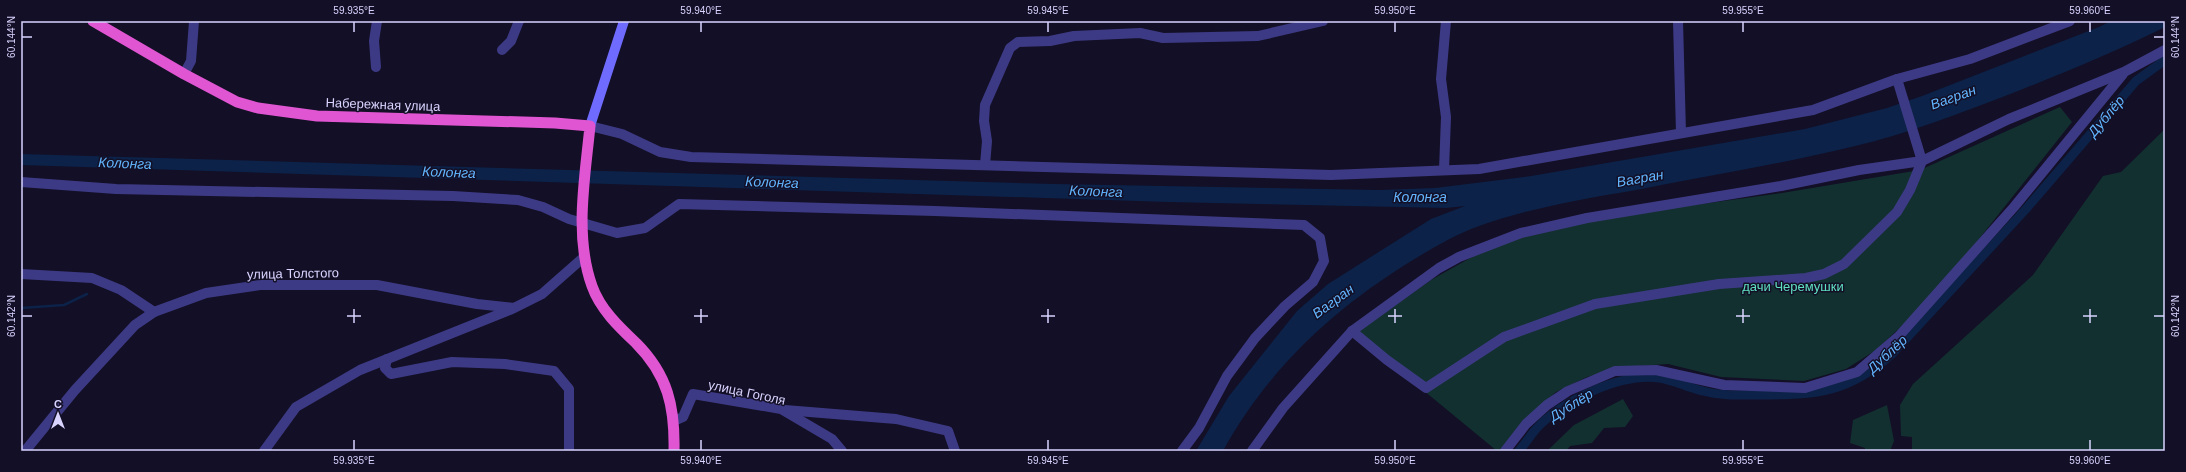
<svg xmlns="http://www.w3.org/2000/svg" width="2186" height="472" font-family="Helvetica,sans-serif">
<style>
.green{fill:#12302f}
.water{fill:#0c2248}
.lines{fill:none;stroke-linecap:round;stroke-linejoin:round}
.stream{stroke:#0c2248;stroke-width:2.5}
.canal{stroke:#0c2248;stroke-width:9}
.minor{stroke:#3d3a85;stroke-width:10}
.secondary{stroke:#6f6bff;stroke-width:10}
.trunk{stroke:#e055d1;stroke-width:11}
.ticks{fill:none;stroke:#d9d4ff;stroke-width:1.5}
.labels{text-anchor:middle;stroke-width:3;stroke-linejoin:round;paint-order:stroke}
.street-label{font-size:13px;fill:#d9d4ff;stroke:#130f26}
.park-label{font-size:13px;fill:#5fe0c0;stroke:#130f26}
.water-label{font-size:14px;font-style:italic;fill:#62b6ff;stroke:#130f26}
.neatline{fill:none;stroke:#d9d4ff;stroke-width:1.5}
.ticks-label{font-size:10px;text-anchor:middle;fill:#d9d4ff}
</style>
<rect width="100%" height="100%" fill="#130f26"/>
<g class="green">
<polygon points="2060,107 2072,122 1967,254 1909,319 1876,350 1846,369 1804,381 1721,377 1668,364 1622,367 1587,377 1556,392 1522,422 1499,451 1497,451 1355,334 1431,280 1481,252 1540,231 1636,213 1782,193 1920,170"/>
<polygon points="2165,129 2165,451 1912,451 1912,437 1901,436 1900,405 1913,384 2033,275 2103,176 2121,172"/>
<polygon points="1623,399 1633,416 1625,427 1604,428 1592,443 1570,446 1566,451 1547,451 1574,425"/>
<polygon points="1887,405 1894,441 1890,451 1865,451 1865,448 1850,443 1853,420"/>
</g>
<path class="water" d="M 2111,21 L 2165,21 L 2165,27 C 2117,51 2068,71 2018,91 C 1963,112 1908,134 1851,147 C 1780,164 1707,176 1636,190 C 1583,199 1530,208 1479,226 C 1454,235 1431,249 1408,263 C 1331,311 1267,371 1223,451 L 1196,451 L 1229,396 L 1297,311 L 1328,284 L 1431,219 L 1465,206 L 1446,208 L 1168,202 L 21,165 L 21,154 L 1054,184 L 1380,190 L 1435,188 L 1531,176 L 1805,129 L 1887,108 L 1922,96 L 2099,27 Z"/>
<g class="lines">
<polyline class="stream" points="21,308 64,305 87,294"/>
<path class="canal" d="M 1519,451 C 1525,444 1530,436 1536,429 C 1562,401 1619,373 1659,378 C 1674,380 1688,388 1703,391 C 1721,396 1741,395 1760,395 C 1816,395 1849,393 1892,354 L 2026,209 L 2136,81 L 2165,60"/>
<g class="minor">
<polyline points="1678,21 1681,133"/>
<polyline points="502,50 511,41 519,21"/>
<polyline points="376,67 374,41 377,21"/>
<polyline points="184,74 191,61 194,21"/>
<polyline points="590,126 622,134 660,152 691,157 1331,175 1479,169 1813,110 1897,79 1970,59 2070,21"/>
<polyline points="985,165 987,141 984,121 985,105 1010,48 1018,42 1050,41 1074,36 1140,33 1163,38 1258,36 1323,21"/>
<polyline points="1444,170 1446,117 1441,79 1446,21"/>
<polyline points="21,182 116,189 453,196 518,200 543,207 569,219 617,233 645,228 679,204 935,211 1304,225 1320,238 1324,261 1313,282 1285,306 1255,338 1227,376 1199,428 1182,451"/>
<polyline points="21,274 92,278 121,290 154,312"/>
<polyline points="1352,331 1387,360 1426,388 1504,337 1595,304 1719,284 1806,278 1824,274 1844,264 1897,212 1910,190 1922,161 1897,79"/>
<polyline points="387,359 385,368 391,374 452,362 505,364 554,371 569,389 569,451"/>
<polyline points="785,410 896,419 948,431 955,451"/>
<polyline points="674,421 683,417 693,394 781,409 832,439 842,451"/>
<polyline points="25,451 75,390 135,325 154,312 206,293 260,285 377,285 477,304 514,308 542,294 584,257"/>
<polyline points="264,451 296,407 360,370 512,309"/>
<polyline points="1252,451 1283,408 1352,331 1439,268 1459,257 1521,233 1587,218 1781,186 1859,170 1922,161 2009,119 2124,72 2165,50"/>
<polyline points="1505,451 1526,424 1547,405 1568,391 1615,371 1656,370 1724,385 1805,388 1857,372 1899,336 2014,207 2123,74"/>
</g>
<polyline class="secondary" points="590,126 624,21"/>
<path class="trunk" d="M 93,21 L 184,74 L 237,102 L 258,108 L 317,116 L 555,123 L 590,126 C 585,178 574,236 592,286 C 600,309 619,327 636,343 C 668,375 675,407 674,451"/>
</g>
<path class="ticks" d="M 354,22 L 354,32M 701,22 L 701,32M 1048,22 L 1048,32M 1395,22 L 1395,32M 1743,22 L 1743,32M 2090,22 L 2090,32M 22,37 L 32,37M 2154,37 L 2164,37M 354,309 L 354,323M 701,309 L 701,323M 1048,309 L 1048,323M 1395,309 L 1395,323M 1743,309 L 1743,323M 2090,309 L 2090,323M 22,316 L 32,316M 347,316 L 361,316M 694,316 L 708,316M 1041,316 L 1055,316M 1388,316 L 1402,316M 1736,316 L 1750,316M 2083,316 L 2097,316M 2154,316 L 2164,316M 354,440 L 354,450M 701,440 L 701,450M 1048,440 L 1048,450M 1395,440 L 1395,450M 1743,440 L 1743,450M 2090,440 L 2090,450"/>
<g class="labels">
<g class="street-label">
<text transform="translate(383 104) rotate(2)" y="5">Набережная улица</text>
<text transform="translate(293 273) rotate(-1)" y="5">улица Толстого</text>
<text transform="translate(747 392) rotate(12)" y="5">улица Гоголя</text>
</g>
<g class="park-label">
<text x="1793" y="291">дачи Черемушки</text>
</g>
<g class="water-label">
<text transform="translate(1953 97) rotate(-20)" y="5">Вагран</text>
<text transform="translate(2106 116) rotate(-50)" y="5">Дублёр</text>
<text transform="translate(125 163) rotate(2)" y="5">Колонга</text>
<text transform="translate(449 172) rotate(2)" y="5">Колонга</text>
<text transform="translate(1640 178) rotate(-10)" y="5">Вагран</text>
<text transform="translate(772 182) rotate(2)" y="5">Колонга</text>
<text transform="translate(1096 191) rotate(2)" y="5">Колонга</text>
<text x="1420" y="202">Колонга</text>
<text transform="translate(1333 301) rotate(-36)" y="5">Вагран</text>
<text transform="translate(1887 354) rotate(-43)" y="5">Дублёр</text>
<text transform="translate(1571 405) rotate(-32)" y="5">Дублёр</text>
</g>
</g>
<rect width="2186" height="472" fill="none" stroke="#130f26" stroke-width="44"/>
<g transform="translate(58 414)" stroke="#130f26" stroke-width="3" paint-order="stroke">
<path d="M0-3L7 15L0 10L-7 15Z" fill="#d9d4ff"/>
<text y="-6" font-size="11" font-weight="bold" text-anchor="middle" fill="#d9d4ff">С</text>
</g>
<rect x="22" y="22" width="2142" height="428" class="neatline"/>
<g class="ticks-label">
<text x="354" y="14">59.935°E</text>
<text x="701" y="14">59.940°E</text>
<text x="1048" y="14">59.945°E</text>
<text x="1395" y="14">59.950°E</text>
<text x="1743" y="14">59.955°E</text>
<text x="2090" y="14">59.960°E</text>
<text transform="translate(11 37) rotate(-90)" y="4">60.144°N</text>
<text transform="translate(2175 37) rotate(-90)" y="4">60.144°N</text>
<text transform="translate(11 316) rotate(-90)" y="4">60.142°N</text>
<text transform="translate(2175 316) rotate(-90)" y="4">60.142°N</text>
<text x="354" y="464">59.935°E</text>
<text x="701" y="464">59.940°E</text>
<text x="1048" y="464">59.945°E</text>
<text x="1395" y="464">59.950°E</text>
<text x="1743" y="464">59.955°E</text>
<text x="2090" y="464">59.960°E</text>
</g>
</svg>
